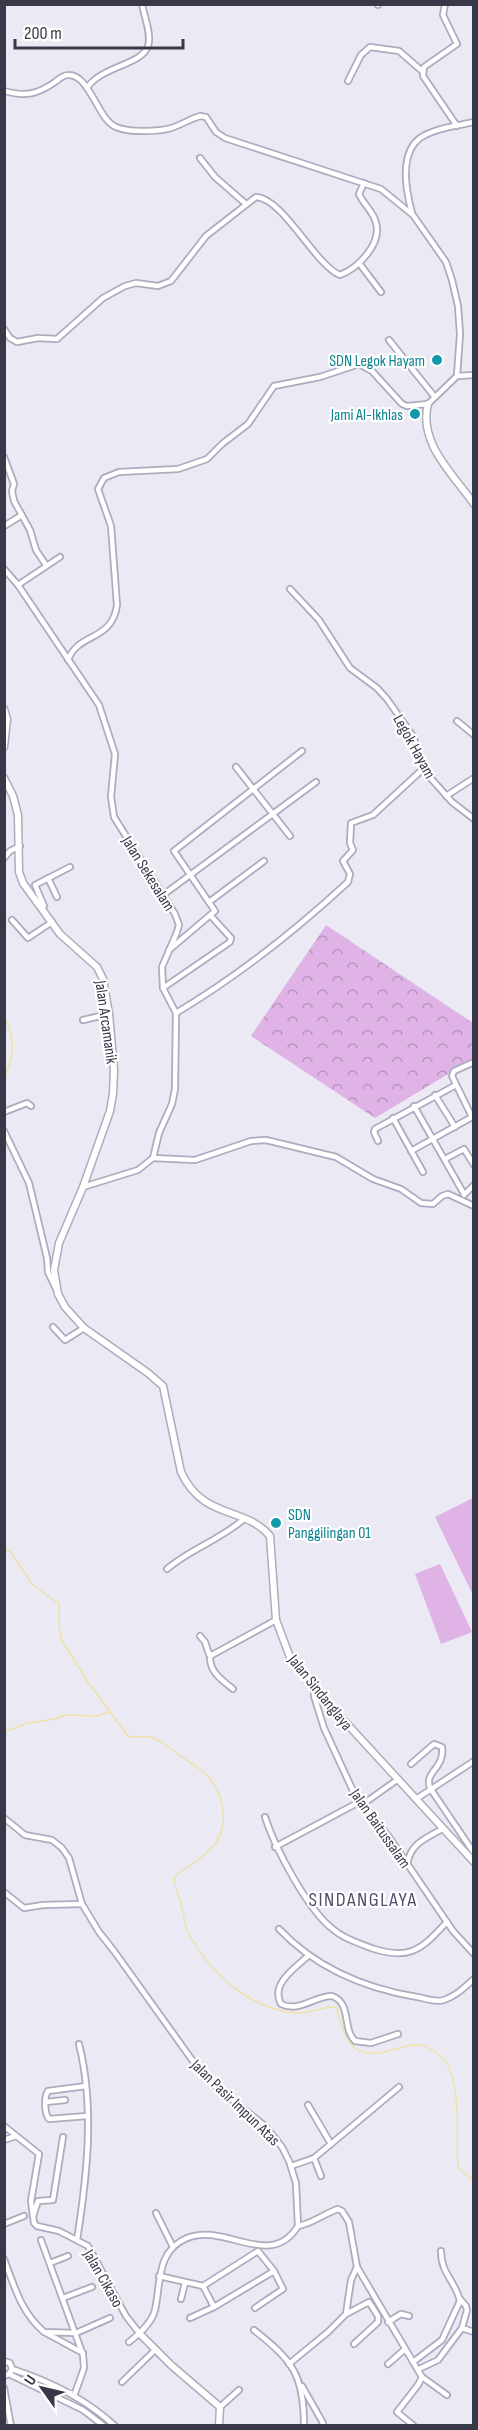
<svg xmlns="http://www.w3.org/2000/svg" width="478" height="2430" font-family="'Sofia Sans Condensed',sans-serif">
<style>
.green{fill:#e0b3e7}
.forest{fill:url(#forest-crowns)}
.lines{fill:none;stroke-linecap:round;stroke-linejoin:round}
.stream{stroke:#efe2a7;stroke-width:1.5}
.minor-casing{stroke:#adacbf;stroke-width:8}
.tertiary-casing{stroke:#adacbf;stroke-width:9}
.minor{stroke:#fff;stroke-width:4.5}
.tertiary{stroke:#fff;stroke-width:6}
.culture-dot{fill:#0f9aa8;stroke:#fff;stroke-width:2}
.labels{text-anchor:middle;stroke-width:4.5;stroke-linejoin:round;paint-order:stroke}
.culture-label{font-size:16px;fill:#0d838f;stroke:#fff;text-anchor:end}
.street-label{font-size:16px;fill:#383848;stroke:#fff}
.quarter-label{font-size:20px;letter-spacing:1.5px;fill:#4f4f6a;stroke:#fff}
</style>
<defs>
<pattern id="forest-crowns" width="20" height="18" patternUnits="userSpaceOnUse" patternTransform="scale(1.5)"><rect width="20" height="18" fill="#e0b3e7"/><path d="M2 6a3 3 0 1 1 6 0M12 15a3 3 0 1 1 6 0" fill="none" stroke="#b793bd"/></pattern>
</defs>
<rect width="100%" height="100%" fill="#eae9f4"/>
<g class="green">
<polygon points="473,1498 473,1595 435,1517"/>
<polygon points="440,1564 472,1632 441,1644 415,1574"/>
</g>
<polygon class="forest" points="326,925 473,1023 473,1059 375,1118 251,1036"/>
<g class="lines">
<g class="stream">
<path d="M 4,1016 C 16,1041 15,1053 4,1078"/>
<path d="M 4,1548 L 11,1552 L 33,1585 L 59,1604 L 59,1624 L 61,1639 L 88,1682 L 128,1736 C 138,1739 142,1735 150,1737 C 160,1739 169,1748 178,1754 C 185,1760 194,1764 201,1770 C 222,1787 232,1822 214,1845 C 203,1859 188,1866 174,1877 C 175,1888 179,1897 182,1908 C 184,1915 184,1923 187,1930 C 208,1971 248,2009 296,2013 C 310,2014 322,2006 336,2007 C 341,2020 344,2040 355,2048 C 375,2063 401,2042 422,2045 C 426,2046 431,2049 434,2051 C 440,2055 447,2061 449,2068 C 462,2100 455,2135 458,2168 L 474,2181"/>
<polyline points="4,1732 28,1723 55,1719 65,1715 97,1716 108,1712"/>
</g>
<g class="minor-casing">
<g id="minor">
<polyline points="378,4 378,5"/>
<polyline points="445,4 443,15 457,44 424,67 423,76 457,126"/>
<polyline points="348,81 361,55 370,47 399,51 422,71"/>
<path d="M 87,88 C 101,66 142,65 148,46 C 152,35 144,16 142,4"/>
<path d="M 4,91 C 26,97 38,94 55,82 C 59,79 63,75 68,75 C 90,74 97,119 116,127 C 125,131 134,131 143,131 C 152,131 162,131 171,128 C 181,125 190,119 200,116 L 206,117 L 216,132 L 225,138 L 381,189 L 413,215 L 446,262 L 452,280 L 458,306 L 460,334 L 457,376 L 428,404 L 407,406 L 402,404 L 372,371 L 359,364 L 320,377 L 274,386 L 248,424 L 222,444 L 207,459 L 178,469 L 119,472 L 104,478 L 98,489 L 111,526 L 117,605 C 112,642 78,632 68,660"/>
<polyline points="200,158 215,177 246,204"/>
<path d="M 412,213 C 406,191 399,154 420,138 C 435,128 456,126 474,122"/>
<polyline points="359,263 381,292"/>
<path d="M 4,329 L 10,338 L 17,342 L 38,338 L 57,339 L 103,298 L 125,286 L 136,283 L 158,286 L 171,281 L 206,236 L 256,197 C 283,198 315,265 340,275 C 358,268 382,244 376,223 C 374,212 363,204 359,194 L 364,183"/>
<polyline points="389,340 434,396"/>
<polyline points="457,376 474,375"/>
<polyline points="4,457 14,484 12,491 14,501 30,530 36,550 46,565"/>
<polyline points="4,526 22,515"/>
<polyline points="4,569 18,585 99,705 115,754 111,797 114,817 175,914 179,925 177,932 162,967 163,988 176,1013 175,1089 172,1104 159,1133 153,1158 138,1170 83,1187"/>
<polyline points="18,585 60,557"/>
<polyline points="290,589 319,620 350,668 377,688 387,699 413,736 422,764 427,774 452,802 474,819"/>
<polyline points="457,721 474,735"/>
<polyline points="236,767 290,836"/>
<polyline points="446,796 474,778"/>
<polyline points="4,858 10,851 20,846"/>
<polyline points="48,878 57,897"/>
<polyline points="163,895 316,782"/>
<polyline points="209,902 264,861"/>
<polyline points="42,909 44,906 35,885 70,867"/>
<polyline points="12,920 28,938 52,922"/>
<polyline points="169,950 215,911 174,851 302,751"/>
<polyline points="163,988 230,942 231,938 211,916"/>
<path d="M 176,1013 C 238,976 295,931 348,882 L 350,874 L 343,861 L 353,850 L 350,843 L 351,823 L 373,815 L 424,768"/>
<polyline points="83,1020 109,1014"/>
<polyline points="435,1095 455,1127"/>
<polyline points="414,1106 464,1194"/>
<polyline points="4,1112 27,1103 31,1106"/>
<polyline points="393,1118 423,1172"/>
<polyline points="4,1131 29,1183 47,1258 48,1272 56,1289"/>
<polyline points="378,1141 374,1132 375,1129 456,1085"/>
<polyline points="411,1151 472,1117 452,1076 454,1071 474,1062"/>
<polyline points="153,1158 195,1160 251,1141 266,1140 336,1157 373,1179 401,1189 421,1203 433,1204 442,1196 448,1194 474,1206"/>
<polyline points="445,1159 464,1149 474,1165"/>
<polyline points="464,1195 474,1185"/>
<polyline points="53,1327 65,1340 84,1328"/>
<path d="M 167,1569 C 190,1549 220,1540 244,1519"/>
<polyline points="200,1636 205,1642 209,1654 212,1655 276,1620"/>
<path d="M 210,1655 C 209,1672 221,1679 233,1689"/>
<polyline points="314,1688 314,1696 324,1728 354,1793 389,1837 453,1931 474,1954"/>
<path d="M 411,1764 L 434,1744 L 442,1747 C 445,1769 424,1771 430,1788 L 474,1853"/>
<polyline points="416,1799 474,1761"/>
<polyline points="363,1804 397,1780"/>
<path d="M 265,1817 C 275,1848 308,1911 334,1930 C 344,1939 359,1943 371,1948 C 383,1952 399,1956 412,1951 C 426,1946 436,1933 447,1922"/>
<path d="M 4,1818 L 25,1835 L 52,1840 L 62,1848 L 69,1858 L 82,1904 L 99,1932 L 114,1951 L 200,2071 L 221,2091 L 265,2126 L 282,2147 L 289,2161 L 296,2183 L 298,2226 C 270,2271 225,2222 187,2238 C 156,2251 161,2283 155,2310 C 152,2323 139,2334 129,2342"/>
<polyline points="275,1847 361,1801"/>
<path d="M 407,1864 C 411,1843 425,1839 442,1829"/>
<polyline points="4,1892 24,1908 43,1905 82,1904"/>
<path d="M 279,1929 C 316,1968 363,1988 417,1997 C 425,1998 435,2003 444,2000 C 456,1996 465,1987 474,1979"/>
<path d="M 308,1956 C 295,1968 270,1984 281,2004 C 299,2013 314,1996 332,1996 C 352,2003 342,2029 355,2041 L 371,2043 L 398,2034"/>
<path d="M 86,2086 L 48,2091 C 44,2097 44,2113 49,2119 L 87,2116"/>
<polyline points="46,2102 65,2100"/>
<polyline points="4,2126 39,2154 31,2201 34,2223 37,2226 59,2231 88,2246 126,2316 140,2334"/>
<polyline points="4,2140 16,2136"/>
<polyline points="331,2144 399,2087"/>
<polyline points="314,2158 321,2176"/>
<polyline points="291,2166 314,2158 331,2144 308,2105"/>
<polyline points="156,2213 173,2247"/>
<polyline points="33,2216 38,2201 53,2200 63,2137"/>
<polyline points="4,2224 24,2216"/>
<path d="M 298,2226 C 314,2223 323,2214 338,2209 L 342,2211 L 349,2222 L 357,2267 L 422,2377 L 418,2385 L 397,2412 L 414,2426"/>
<polyline points="41,2240 83,2355 84,2368 74,2396"/>
<path d="M 77,2240 C 87,2176 95,2108 79,2044"/>
<path d="M 4,2259 C 15,2288 21,2312 44,2332 L 76,2333 L 110,2318"/>
<polyline points="50,2263 68,2256"/>
<polyline points="159,2276 203,2286 214,2307 274,2271 258,2251 203,2286"/>
<polyline points="63,2298 92,2287"/>
<polyline points="181,2299 185,2283"/>
<polyline points="255,2308 283,2289 274,2271"/>
<polyline points="346,2314 351,2280 357,2267"/>
<polyline points="190,2318 214,2307"/>
<polyline points="388,2322 401,2314 409,2316"/>
<polyline points="462,2328 474,2332"/>
<path d="M 254,2330 C 293,2361 304,2375 304,2426"/>
<polyline points="46,2333 83,2353"/>
<polyline points="4,2361 10,2363 12,2369 9,2374 4,2376"/>
<path d="M 413,2362 L 442,2340 L 460,2301 C 455,2280 441,2274 441,2251"/>
<polyline points="289,2364 328,2332 346,2314 369,2302 378,2316 378,2322 354,2344"/>
<polyline points="388,2364 404,2350"/>
<path d="M 12,2369 C 49,2381 86,2399 115,2426"/>
<polyline points="419,2369 438,2360 462,2328 467,2310 466,2306 460,2299"/>
<polyline points="9,2374 83,2410 104,2426"/>
<polyline points="422,2377 447,2395"/>
<polyline points="122,2382 155,2350"/>
<polyline points="302,2386 323,2423 322,2426"/>
<polyline points="4,2388 11,2426"/>
<polyline points="220,2407 239,2390"/>
</g>
</g>
<g class="tertiary-casing">
<g id="tertiary">
<path d="M 428,404 C 418,443 453,474 474,504"/>
<polyline points="4,709 7,719 4,747"/>
<path d="M 4,778 L 13,796 L 18,815 L 19,872 L 23,883 L 60,934 L 97,967 L 103,979 L 109,1014 L 114,1070 L 113,1094 L 110,1111 L 83,1187 L 59,1243 L 54,1270 L 58,1294 L 65,1307 L 84,1328 L 148,1373 L 163,1386 L 181,1472 C 203,1520 245,1506 270,1536 L 276,1620 L 290,1657 L 314,1688 L 474,1862"/>
<polyline points="140,2334 171,2365 220,2407 219,2426"/>
</g>
</g>
<use href="#minor" class="minor"/>
<use href="#tertiary" class="tertiary"/>
</g>
<g class="culture-dot">
<circle cx="437" cy="360" r="6"/>
<circle cx="415" cy="414" r="6"/>
<circle cx="276" cy="1523" r="6"/>
</g>
<g class="labels">
<g class="culture-label">
<text x="425" y="366">SDN Legok Hayam</text>
<text x="403" y="420">Jami Al-Ikhlas</text>
<text x="288" y="1520" text-anchor="start">SDN<tspan x="288" dy="18">Panggilingan 01</tspan></text>
</g>
<g class="street-label">
<text transform="translate(415 746) rotate(61)" y="6">Legok Hayam</text>
<text transform="translate(149 873) rotate(58)" y="6">Jalan Sekesalam</text>
<text transform="translate(107 1022) rotate(82)" y="6">Jalan Arcamanik</text>
<text transform="translate(321 1692) rotate(51)" y="6">Jalan Sindanglaya</text>
<text transform="translate(381 1828) rotate(55)" y="6">Jalan Baitussalam</text>
<text transform="translate(236 2102) rotate(44)" y="6">Jalan Pasir Impun Atas</text>
<text transform="translate(104 2278) rotate(60)" y="6">Jalan Cikaso</text>
</g>
<g class="quarter-label">
<text x="363" y="1906">SINDANGLAYA</text>
</g>
</g>
<rect width="478" height="2430" fill="none" stroke="#383848" stroke-width="12"/>
<g transform="translate(42 2388) rotate(304)" stroke="#ffffff" stroke-width="4.5" paint-order="stroke">
<path d="M0-4.5L10 22L0 15L-10 22Z" fill="#383848"/>
<text y="-9" font-size="16" font-weight="bold" text-anchor="middle" fill="#383848">U</text>
</g>
<path d="M15 39v9h168v-9" fill="none" stroke="#383848" stroke-width="3"/>
<text x="24" y="39" font-size="18" fill="#383848" stroke="#ffffff" stroke-width="4.5" paint-order="stroke">200 m</text>
</svg>
